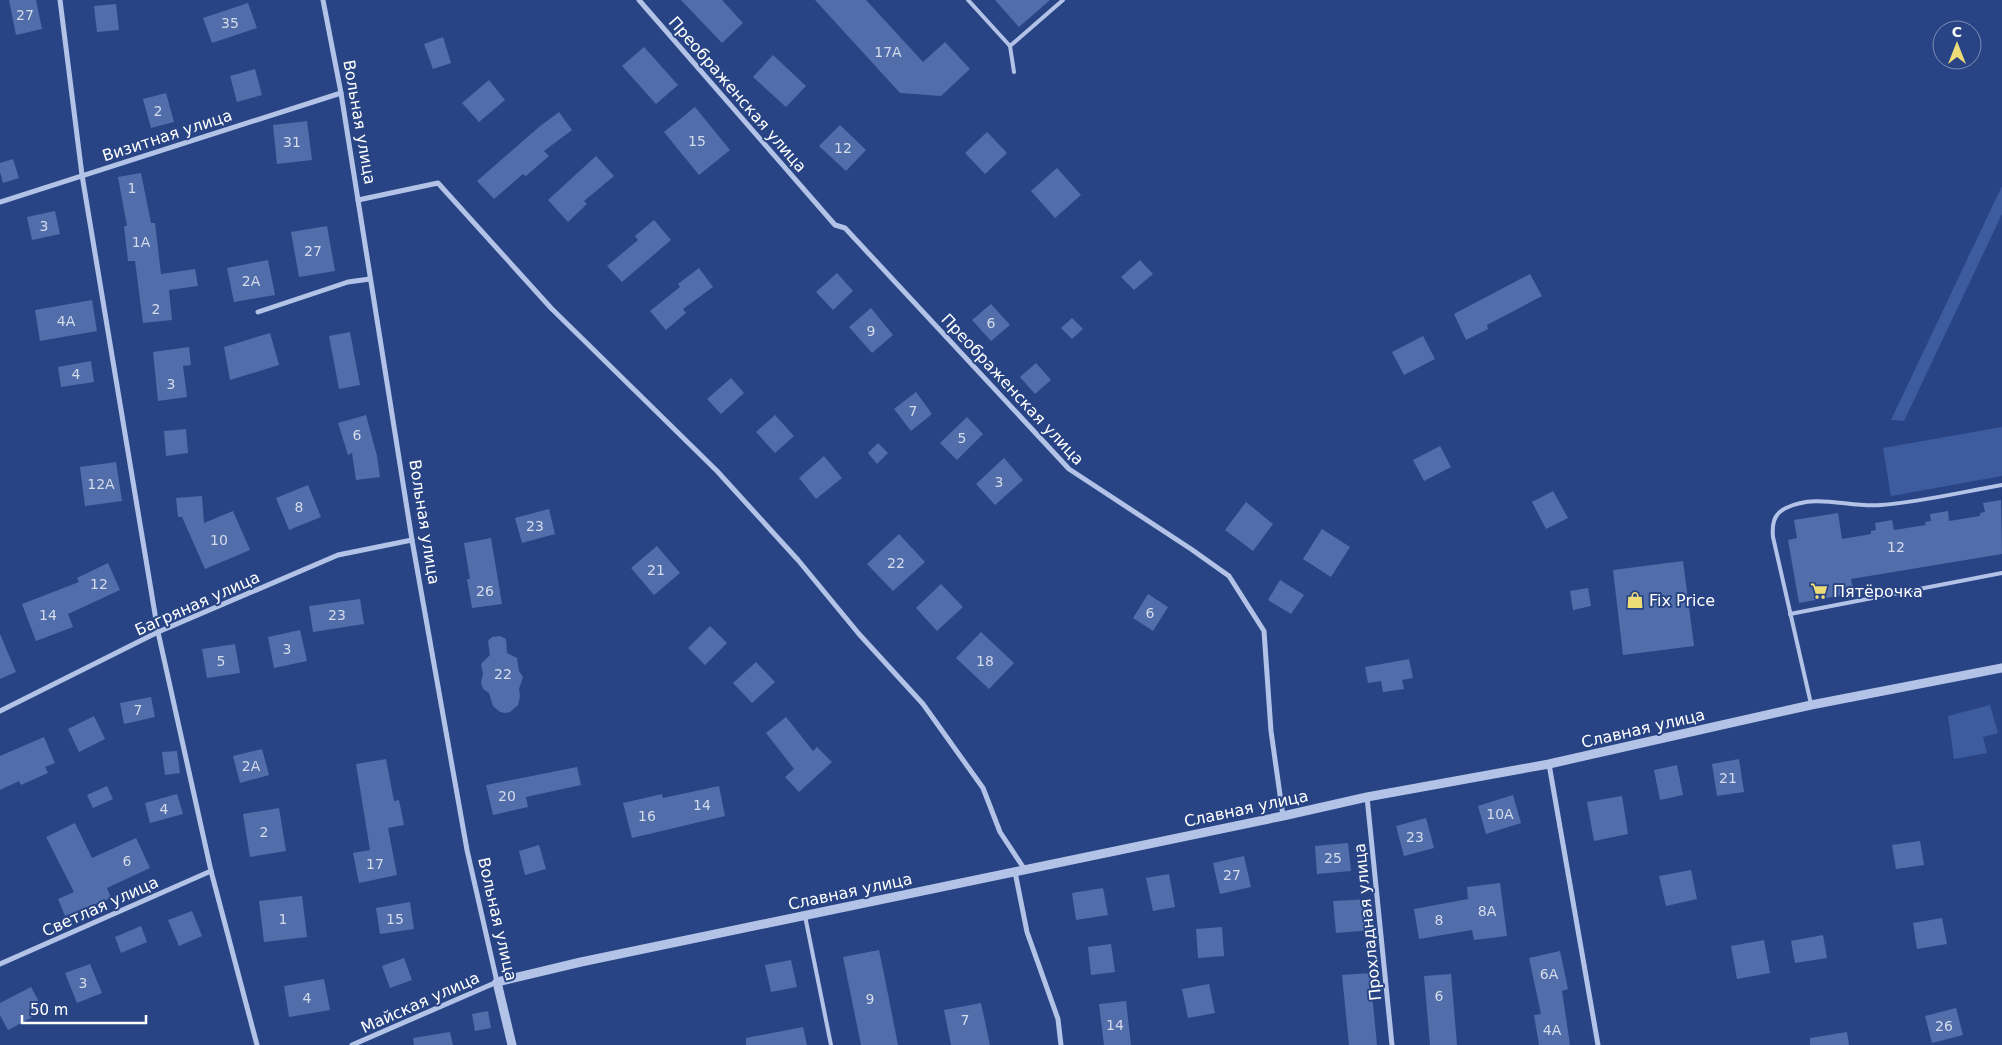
<svg xmlns="http://www.w3.org/2000/svg" width="2002" height="1045" font-family="'DejaVu Sans',sans-serif">
<style>
.green{fill:#3d5ca0}
.building{fill:#516eab}
.lines{fill:none;stroke-linecap:round;stroke-linejoin:round}
.service{stroke:#b3c3e7;stroke-width:4}
.minor{stroke:#b3c3e7;stroke-width:5}
.tertiary{stroke:#b3c3e7;stroke-width:9}
.labels{text-anchor:middle;stroke-width:4;stroke-linejoin:round;paint-order:stroke}
.number-label{font-size:14px;fill:#d4dbea}
.street-label{font-size:16px;fill:#fff;stroke:#284484}
.poi-label{font-size:16px;fill:#fff;stroke:#284484;text-anchor:start}
</style>
<rect width="100%" height="100%" fill="#284484"/>
<g class="green">
<polygon points="2002,186 2002,214 1904,421 1891,420"/>
<polygon points="2002,427 2002,476 1891,496 1883,448"/>
<polygon points="1990,705 1998,733 1983,737 1987,753 1954,759 1948,716"/>
</g>
<g class="building">
<polygon points="9,0 36,0 42,29 16,35"/>
<polygon points="681,0 722,0 743,23 722,43"/>
<polygon points="815,0 866,0 923,62 945,42 970,69 941,96 900,93"/>
<polygon points="995,0 1050,0 1019,27"/>
<polygon points="248,3 257,28 212,43 203,18"/>
<polygon points="116,4 119,30 97,32 94,6"/>
<polygon points="443,37 451,63 433,69 424,44"/>
<polygon points="644,47 678,85 656,104 622,66"/>
<polygon points="773,55 806,86 786,107 753,77"/>
<polygon points="255,69 262,95 237,102 230,76"/>
<polygon points="489,80 505,100 479,122 462,103"/>
<polygon points="166,93 174,122 151,128 143,99"/>
<polygon points="695,107 730,150 699,175 664,132"/>
<polygon points="559,112 572,130 544,151 549,156 526,176 523,174 494,199 477,181 539,127"/>
<polygon points="307,121 312,160 277,164 273,125"/>
<polygon points="840,125 866,150 846,171 819,146"/>
<polygon points="987,132 1007,153 985,174 965,153"/>
<polygon points="596,156 614,176 584,201 587,204 568,222 548,200"/>
<polygon points="13,159 19,178 3,183 0,172 0,163"/>
<polygon points="1057,168 1081,195 1055,218 1031,191"/>
<polygon points="141,173 151,223 155,223 161,274 195,269 198,286 169,290 172,320 143,323 135,261 128,261 124,226 127,226 118,177"/>
<polygon points="55,211 60,234 32,240 27,217"/>
<polygon points="654,220 671,240 622,282 607,266 638,240 635,236"/>
<polygon points="327,226 335,271 299,277 291,232"/>
<polygon points="268,260 275,295 234,302 227,268"/>
<polygon points="1140,260 1153,274 1134,290 1121,277"/>
<polygon points="699,268 713,287 683,309 686,313 666,330 650,311 680,287 678,284"/>
<polygon points="837,273 853,291 833,310 816,292"/>
<polygon points="1530,274 1542,296 1487,325 1488,329 1466,340 1454,314"/>
<polygon points="92,300 97,331 40,341 35,310"/>
<polygon points="991,304 1010,325 991,341 972,320"/>
<polygon points="871,308 893,335 872,353 849,327"/>
<polygon points="1072,318 1083,329 1072,339 1061,328"/>
<polygon points="350,332 360,385 339,389 329,336"/>
<polygon points="270,333 279,365 230,380 224,347"/>
<polygon points="1423,336 1435,359 1404,375 1392,352"/>
<polygon points="189,347 191,365 183,366 187,397 158,401 153,352"/>
<polygon points="91,361 94,382 61,387 58,367"/>
<polygon points="1036,363 1051,380 1035,394 1020,377"/>
<polygon points="731,378 744,393 721,414 707,399"/>
<polygon points="916,392 932,414 911,431 894,409"/>
<polygon points="366,415 377,456 380,477 356,480 352,453 348,455 338,423"/>
<polygon points="775,415 794,436 775,453 756,432"/>
<polygon points="967,417 983,434 957,460 940,443"/>
<polygon points="186,429 188,453 166,456 164,431"/>
<polygon points="878,443 888,453 877,464 868,453"/>
<polygon points="1440,446 1451,467 1424,481 1413,460"/>
<polygon points="824,456 842,478 816,499 799,478"/>
<polygon points="1004,458 1023,480 995,505 976,484"/>
<polygon points="116,462 122,501 85,506 80,467"/>
<polygon points="308,485 321,517 289,530 276,498"/>
<polygon points="1553,491 1568,518 1546,529 1532,502"/>
<polygon points="202,496 204,523 233,511 250,550 205,569 182,517 178,517 176,498"/>
<polygon points="2001,500 2002,554 1851,579 1854,593 1799,603 1788,540 1797,538 1794,520 1838,513 1842,539 1871,534 1871,531 1876,530 1875,523 1892,520 1894,530 1926,525 1925,522 1931,521 1930,514 1948,511 1949,521 1980,516 1980,513 1985,512 1983,503"/>
<polygon points="1246,502 1273,524 1253,551 1225,530"/>
<polygon points="549,509 555,534 522,543 515,518"/>
<polygon points="1322,529 1350,547 1331,577 1303,559"/>
<polygon points="899,534 925,562 893,591 867,564"/>
<polygon points="491,538 502,604 472,608 467,579 470,579 464,543"/>
<polygon points="657,546 680,573 654,595 631,568"/>
<polygon points="1683,561 1694,646 1623,655 1613,570"/>
<polygon points="108,563 120,590 68,614 73,627 36,641 22,604 79,582 77,578"/>
<polygon points="1280,580 1304,595 1291,614 1268,600"/>
<polygon points="941,584 963,607 937,631 916,608"/>
<polygon points="1588,588 1591,606 1573,610 1570,591"/>
<polygon points="1148,594 1168,607 1153,631 1133,618"/>
<polygon points="360,599 364,624 313,632 309,606"/>
<polygon points="710,626 727,643 705,665 688,648"/>
<polygon points="300,630 307,661 274,668 268,637"/>
<polygon points="981,632 1014,663 989,689 956,658"/>
<polygon points="0,634 16,672 0,679"/>
<polygon points="500,636 506,639 507,653 517,658 519,671 523,677 519,689 520,696 518,705 510,712 505,713 500,712 493,706 489,693 483,689 481,682 483,674 481,664 490,655 488,641 492,637"/>
<polygon points="235,644 240,673 207,678 202,649"/>
<polygon points="1409,659 1413,678 1402,680 1404,689 1383,692 1381,681 1368,683 1365,667"/>
<polygon points="756,662 775,682 752,703 733,683"/>
<polygon points="151,697 155,717 124,724 120,703"/>
<polygon points="94,716 105,739 79,752 68,729"/>
<polygon points="786,717 813,751 817,747 832,762 799,792 785,777 794,769 766,733"/>
<polygon points="44,737 55,763 45,767 48,773 21,785 19,781 0,790 0,756"/>
<polygon points="262,749 269,775 240,783 233,756"/>
<polygon points="177,751 180,773 165,775 162,752"/>
<polygon points="386,759 394,801 399,800 404,825 388,828 397,875 359,883 353,853 370,850 356,764"/>
<polygon points="1739,759 1744,792 1717,796 1712,764"/>
<polygon points="1677,765 1683,795 1660,800 1654,770"/>
<polygon points="577,767 581,785 526,797 528,807 493,815 486,785"/>
<polygon points="107,786 113,799 93,808 87,795"/>
<polygon points="719,786 725,816 632,838 623,803 662,794 663,798"/>
<polygon points="177,794 183,814 150,823 145,803"/>
<polygon points="1513,795 1521,823 1486,834 1478,806"/>
<polygon points="1622,796 1628,834 1594,841 1587,802"/>
<polygon points="279,808 286,851 250,857 243,814"/>
<polygon points="1426,818 1434,848 1404,856 1396,826"/>
<polygon points="75,823 92,858 136,838 150,868 107,888 111,898 65,916 58,899 74,892 46,837"/>
<polygon points="1920,841 1924,865 1896,869 1892,845"/>
<polygon points="1348,843 1351,871 1317,874 1315,846"/>
<polygon points="539,845 546,869 525,875 519,851"/>
<polygon points="1244,856 1251,887 1220,894 1213,863"/>
<polygon points="1691,870 1697,899 1666,906 1659,876"/>
<polygon points="1169,874 1175,907 1153,911 1146,878"/>
<polygon points="1500,883 1507,936 1474,940 1472,930 1419,939 1414,909 1468,899 1467,887"/>
<polygon points="1103,888 1108,915 1076,920 1072,893"/>
<polygon points="302,896 307,937 264,942 259,901"/>
<polygon points="1372,899 1374,930 1336,933 1333,901"/>
<polygon points="410,902 414,929 380,934 376,908"/>
<polygon points="192,911 202,936 179,946 168,920"/>
<polygon points="1942,918 1947,944 1917,949 1913,923"/>
<polygon points="141,926 147,942 121,953 115,937"/>
<polygon points="1222,927 1224,956 1198,958 1196,929"/>
<polygon points="1823,935 1827,958 1795,963 1791,941"/>
<polygon points="1764,940 1770,973 1737,979 1731,946"/>
<polygon points="1111,944 1115,972 1091,975 1088,947"/>
<polygon points="879,950 884,974 898,1045 861,1045 843,957"/>
<polygon points="1560,951 1568,989 1562,991 1570,1045 1539,1045 1534,1015 1541,1014 1529,958"/>
<polygon points="404,958 412,980 390,988 382,966"/>
<polygon points="791,960 797,987 771,992 765,965"/>
<polygon points="90,964 102,993 77,1003 65,973"/>
<polygon points="1370,973 1377,1045 1349,1045 1342,975"/>
<polygon points="1451,974 1457,1045 1430,1045 1424,976"/>
<polygon points="324,979 330,1010 289,1017 284,986"/>
<polygon points="1209,984 1215,1013 1188,1018 1182,989"/>
<polygon points="31,987 44,1011 8,1030 0,1015 0,1003"/>
<polygon points="1126,1001 1131,1045 1104,1045 1099,1004"/>
<polygon points="981,1003 990,1045 951,1045 944,1010"/>
<polygon points="1956,1008 1963,1035 1932,1043 1925,1016"/>
<polygon points="488,1011 491,1028 475,1031 472,1014"/>
<polygon points="803,1027 807,1045 746,1045 746,1038"/>
<polygon points="450,1032 453,1045 414,1045 413,1038"/>
<polygon points="1847,1032 1849,1045 1810,1045 1810,1038"/>
</g>
<g class="lines">
<g class="service">
<polyline points="968,0 1010,46 1014,72"/>
<polyline points="1010,46 1063,0"/>
<polyline points="1790,614 2002,573"/>
<path d="M 1811,704 L 1773,537 C 1772,525 1773,514 1786,508 C 1817,493 1849,508 1881,505 C 1921,502 1962,492 2002,485"/>
<polyline points="805,916 831,1045"/>
</g>
<g class="minor">
<polyline points="60,0 82,175 158,632 211,871 257,1045"/>
<polyline points="323,0 341,93 412,540 467,850 497,982 352,1045"/>
<polyline points="639,0 835,225 845,228 1069,469 1191,549 1229,576 1264,631 1271,731 1283,816"/>
<polyline points="358,200 438,183 551,308 717,471 798,560 859,634 923,704 983,788 1000,832 1025,870"/>
<polyline points="0,202 341,93"/>
<polyline points="258,312 348,282 370,279"/>
<polyline points="0,711 158,632 338,555 412,540"/>
<polyline points="1549,764 1598,1045"/>
<polyline points="1367,797 1392,1045"/>
<polyline points="1015,872 1027,932 1058,1019 1061,1045"/>
<polyline points="0,964 211,871"/>
</g>
<polyline class="tertiary" points="512,1045 497,982 581,962 1283,816 1367,797 1549,764 1811,705 2002,668"/>
</g>
<defs>
<g id="supermarket-bare" transform="scale(1.35)"><path d="M-6-5.5h2.5l.6 2H6L4.5 2H-2.5L-4.4-4H-6ZM-1.5 3.2a1.3 1.3 0 1 0 .1 0ZM3 3.2a1.3 1.3 0 1 0 .1 0Z" fill="#eedc79" stroke="#284484" stroke-width="2.5" paint-order="stroke"/></g>
<g id="shop-bare" transform="scale(1.35)"><path d="M-5-2.5h2.3a2.7 3.5 0 0 1 5.4 0H5L5.5 6h-11ZM-1.5-2.5h3a1.5 2.3 0 0 0-3 0Z" fill="#eedc79" stroke="#284484" stroke-width="2.5" paint-order="stroke"/></g>
</defs>
<g fill-rule="evenodd">
<use href="#supermarket-bare" x="1819" y="591"/>
<use href="#shop-bare" x="1635" y="600"/>
</g>
<g class="labels">
<g class="number-label">
<text x="25" y="20">27</text>
<text x="230" y="28">35</text>
<text x="888" y="57">17А</text>
<text x="158" y="116">2</text>
<text x="697" y="146">15</text>
<text x="292" y="147">31</text>
<text x="843" y="153">12</text>
<text x="132" y="193">1</text>
<text x="44" y="231">3</text>
<text x="141" y="247">1А</text>
<text x="313" y="256">27</text>
<text x="251" y="286">2А</text>
<text x="156" y="314">2</text>
<text x="66" y="326">4А</text>
<text x="991" y="328">6</text>
<text x="871" y="336">9</text>
<text x="76" y="379">4</text>
<text x="171" y="389">3</text>
<text x="913" y="416">7</text>
<text x="357" y="440">6</text>
<text x="962" y="443">5</text>
<text x="999" y="487">3</text>
<text x="101" y="489">12А</text>
<text x="299" y="512">8</text>
<text x="535" y="531">23</text>
<text x="219" y="545">10</text>
<text x="1896" y="552">12</text>
<text x="896" y="568">22</text>
<text x="656" y="575">21</text>
<text x="99" y="589">12</text>
<text x="485" y="596">26</text>
<text x="1150" y="618">6</text>
<text x="48" y="620">14</text>
<text x="337" y="620">23</text>
<text x="287" y="654">3</text>
<text x="221" y="666">5</text>
<text x="985" y="666">18</text>
<text x="503" y="679">22</text>
<text x="138" y="715">7</text>
<text x="251" y="771">2А</text>
<text x="1728" y="783">21</text>
<text x="507" y="801">20</text>
<text x="702" y="810">14</text>
<text x="164" y="814">4</text>
<text x="1500" y="819">10А</text>
<text x="647" y="821">16</text>
<text x="264" y="837">2</text>
<text x="1415" y="842">23</text>
<text x="1333" y="863">25</text>
<text x="127" y="866">6</text>
<text x="375" y="869">17</text>
<text x="1232" y="880">27</text>
<text x="1487" y="916">8А</text>
<text x="283" y="924">1</text>
<text x="395" y="924">15</text>
<text x="1439" y="925">8</text>
<text x="1549" y="979">6А</text>
<text x="83" y="988">3</text>
<text x="1439" y="1001">6</text>
<text x="307" y="1003">4</text>
<text x="870" y="1004">9</text>
<text x="965" y="1025">7</text>
<text x="1115" y="1030">14</text>
<text x="1944" y="1031">26</text>
<text x="1552" y="1035">4А</text>
</g>
<g class="street-label">
<text transform="translate(738 94) rotate(49)" y="6">Преображенская улица</text>
<text transform="translate(360 122) rotate(80)" y="6">Вольная улица</text>
<text transform="translate(167 135) rotate(-18)" y="6">Визитная улица</text>
<text transform="translate(1013 389) rotate(47)" y="6">Преображенская улица</text>
<text transform="translate(425 522) rotate(81)" y="6">Вольная улица</text>
<text transform="translate(197 603) rotate(-24)" y="6">Багряная улица</text>
<text transform="translate(1643 728) rotate(-13)" y="6">Славная улица</text>
<text transform="translate(1246 808) rotate(-12)" y="6">Славная улица</text>
<text transform="translate(850 891) rotate(-12)" y="6">Славная улица</text>
<text transform="translate(100 906) rotate(-24)" y="6">Светлая улица</text>
<text transform="translate(498 919) rotate(77)" y="6">Вольная улица</text>
<text transform="translate(1367 922) rotate(-96)" y="6">Прохладная улица</text>
<text transform="translate(420 1002) rotate(-24)" y="6">Майская улица</text>
</g>
<g class="poi-label">
<text x="1833" y="597">Пятёрочка</text>
<text x="1649" y="606">Fix Price</text>
</g>
</g>
<g transform="translate(1957 45)"><circle r="24" fill="#284484" stroke="#7e8fb5"/>
<path d="M0-4L9 19L0 12L-9 19Z" fill="#eedc79"/>
<text y="-8" font-size="14" font-weight="bold" text-anchor="middle" fill="#ffffff">С</text>
</g>
<path d="M22 1015v8h124v-8" fill="none" stroke="#ffffff" stroke-width="2.5"/>
<text x="30" y="1015" font-size="15" fill="#ffffff" stroke="#284484" stroke-width="4" paint-order="stroke">50 m</text>
</svg>
